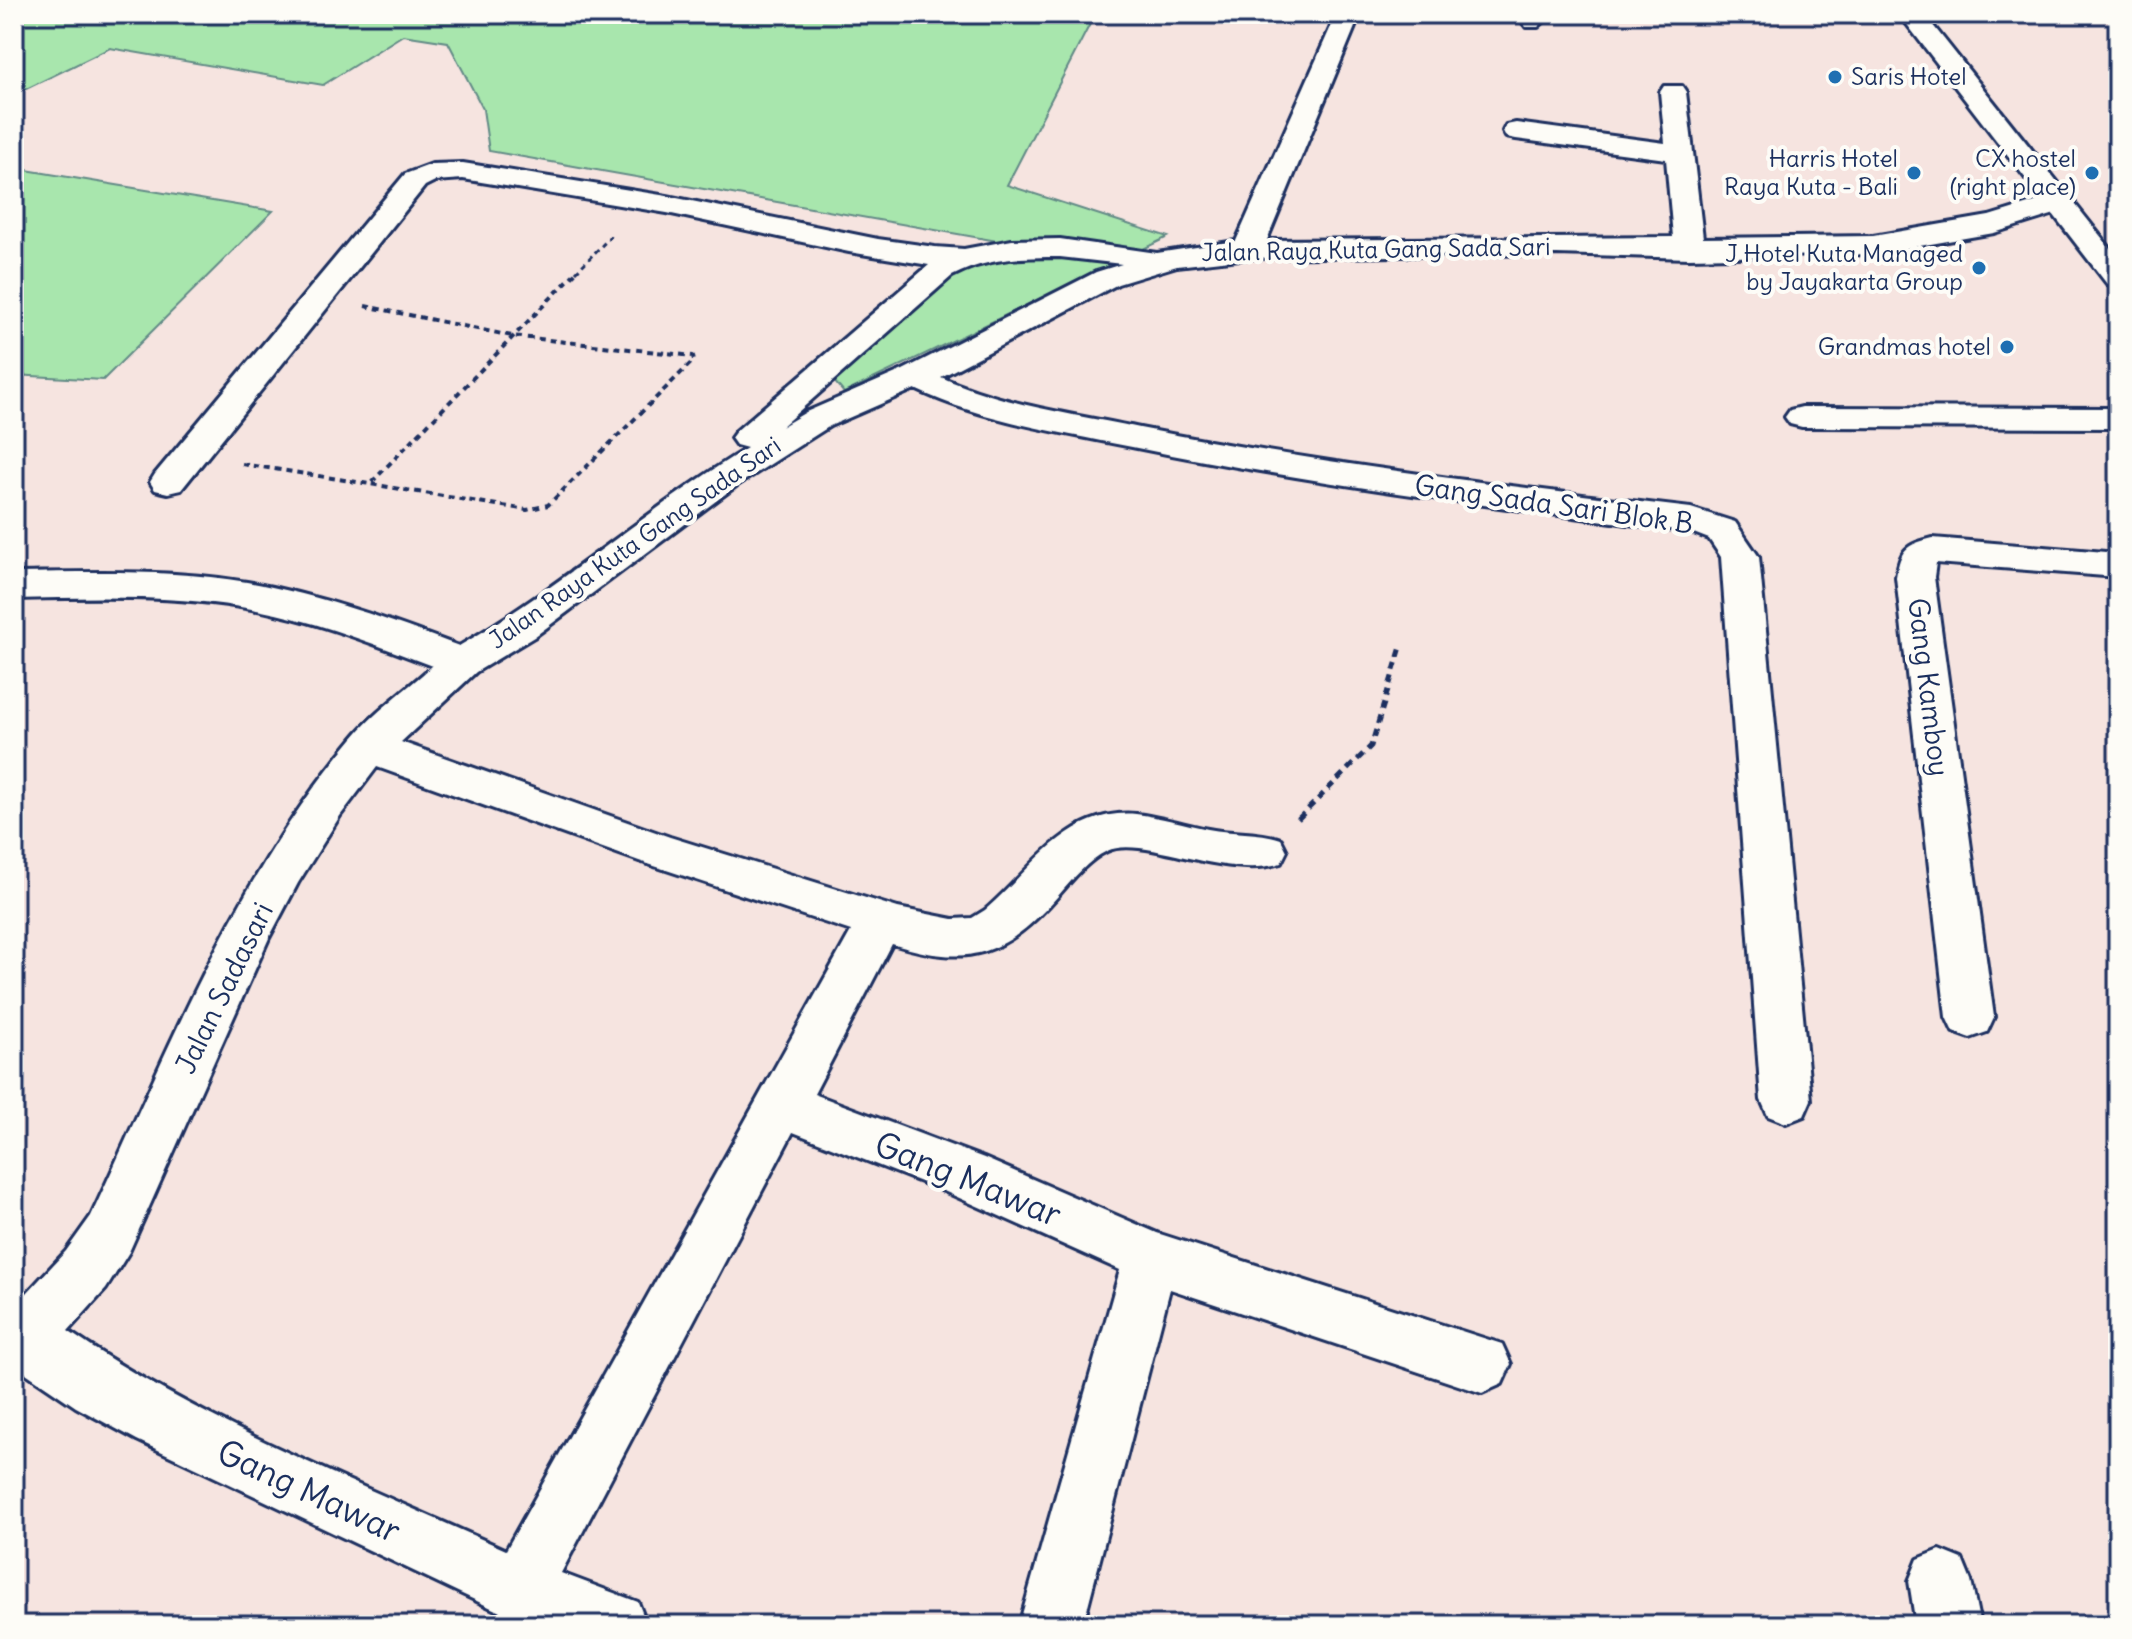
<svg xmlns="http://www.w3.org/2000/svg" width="2132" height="1639" font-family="Delius,sans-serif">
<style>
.green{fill:#a8e6ad;stroke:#628a86;stroke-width:2}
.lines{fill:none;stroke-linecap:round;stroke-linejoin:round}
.lane-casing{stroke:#1b2f5e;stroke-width:6}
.street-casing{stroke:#1b2f5e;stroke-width:6}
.secondary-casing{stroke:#1b2f5e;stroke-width:6}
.path-far2{stroke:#1b2f5e;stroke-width:3;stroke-dasharray:5 4;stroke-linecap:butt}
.path-far1{stroke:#1b2f5e;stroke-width:4;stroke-dasharray:6 5;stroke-linecap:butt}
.path{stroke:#1b2f5e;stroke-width:5;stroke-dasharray:8 6;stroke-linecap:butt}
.lane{fill:#fdfcf7;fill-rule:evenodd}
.street{fill:#fdfcf7;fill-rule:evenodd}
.secondary{fill:#fdfcf7;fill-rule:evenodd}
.poi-dot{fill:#1f6fb2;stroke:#fdfcf7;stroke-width:3}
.labels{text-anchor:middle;stroke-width:8;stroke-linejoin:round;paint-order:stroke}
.far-poi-label{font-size:24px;fill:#1b2f5e;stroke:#fdfcf7;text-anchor:end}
.far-street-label{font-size:24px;fill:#1b2f5e;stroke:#fdfcf7}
.street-label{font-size:28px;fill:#1b2f5e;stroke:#fdfcf7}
.near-street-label{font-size:34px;fill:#1b2f5e;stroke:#fdfcf7}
</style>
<rect width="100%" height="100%" fill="#f6e4e0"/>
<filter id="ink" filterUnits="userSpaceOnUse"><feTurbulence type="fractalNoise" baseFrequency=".0125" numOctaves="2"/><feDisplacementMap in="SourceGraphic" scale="16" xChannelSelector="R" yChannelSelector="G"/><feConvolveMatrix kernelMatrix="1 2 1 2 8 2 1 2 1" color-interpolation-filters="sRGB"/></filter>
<g filter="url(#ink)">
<g class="green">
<polygon points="14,14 1021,14 1092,20 1007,185 1168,237 844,393 834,381 967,265 1003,242 489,151 483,109 448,42 403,35 323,85 110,48 14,95"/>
<polygon points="14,168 273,211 103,380 14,375"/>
</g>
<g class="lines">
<g class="lane-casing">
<g id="lane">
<polygon points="1532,14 1552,14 1538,27 1526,27 1523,23"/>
<polygon points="1883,14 1920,14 1922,17 1913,22 1886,18"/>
</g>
</g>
<g class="street-casing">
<g id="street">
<path d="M 1328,14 L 1354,14 L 1357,22 L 1267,240 L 1673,237 L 1666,159 L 1516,139 L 1506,137 L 1503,131 L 1506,125 L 1516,123 L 1665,143 L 1660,92 L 1664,86 L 1682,86 L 1686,92 L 1703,238 L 1873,236 L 1989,216 L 2061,194 L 2071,197 L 2075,203 L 2071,209 L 1994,233 L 1873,254 L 1689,258 L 1557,254 L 1248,258 L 1177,266 L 1118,284 L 941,377 C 1003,405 1073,414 1140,428 C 1322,464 1507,486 1691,508 L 1735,522 L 1759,557 L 1811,1100 L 1804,1116 L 1786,1123 L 1768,1116 L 1761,1100 L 1721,557 L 1709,539 L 1691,532 C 1504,508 1317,485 1132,447 C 1059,432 982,421 915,389 L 830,426 L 736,486 L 534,637 L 476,672 L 401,742 L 670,837 L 898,908 L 953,919 L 972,918 L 985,910 C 1031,871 1067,808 1136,814 C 1160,817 1184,824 1208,829 C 1232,834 1258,831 1281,839 L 1287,851 L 1281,863 C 1225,881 1142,834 1107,851 C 1088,860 1072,880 1058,896 C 1005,956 969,968 892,944 L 814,1094 L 984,1158 L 1157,1233 L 1502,1344 L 1511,1364 L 1502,1384 L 1482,1393 L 1170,1289 L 1083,1625 L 1019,1625 L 1120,1270 L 946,1192 L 793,1132 L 561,1573 L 638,1602 L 647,1625 L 531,1625 L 519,1621 L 137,1440 L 76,1407 L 14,1365 L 14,1307 L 66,1251 L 91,1216 C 168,1052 234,879 352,739 C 374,712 406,690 432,666 C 381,647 330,626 276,614 C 190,594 101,597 14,599 L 14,573 C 92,572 170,569 247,582 C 320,595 390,620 459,646 C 560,588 647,509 747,448 L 736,445 L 731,438 L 736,431 L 929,265 L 849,252 L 667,213 L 463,179 L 435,181 L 425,186 L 181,490 L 168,493 L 155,490 L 150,482 L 155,474 L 405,174 L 432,164 L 463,163 L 667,196 L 878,239 L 935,247 L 964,249 L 1012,240 L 1060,239 L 1157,253 L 1236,241 L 1333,22 ZM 1060,257 L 1122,264 L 1096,272 L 903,370 L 806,412 L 781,427 L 952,276 C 986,258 1021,257 1060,257 ZM 377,767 L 639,861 L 851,931 L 506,1550 C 358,1483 202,1423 68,1331 L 106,1289 L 129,1252 L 269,938 L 298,883 L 340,816 Z"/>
<polygon points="1802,407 2118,408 2118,428 1802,427 1790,424 1785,417 1790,410"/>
<path d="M 1933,538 L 2118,553 L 2118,577 L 1936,563 L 1934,577 L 1994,1017 L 1987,1032 L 1970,1038 L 1953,1032 L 1946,1017 L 1896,577 C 1901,549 1905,545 1933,538 Z"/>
<polygon points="1940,1550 1962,1559 1971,1581 1980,1625 1916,1625 1909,1581 1918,1559"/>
</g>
</g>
<g class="secondary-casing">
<polygon id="secondary" points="1899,14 1924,14 2118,258 2118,287 2107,284"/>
</g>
<polyline class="path-far2" points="576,272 613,234"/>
<g class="path-far1">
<polyline points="365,306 512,336 693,356 694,360 548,505 527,510 370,484"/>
<polyline points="242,464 370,484 578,270"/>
</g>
<polyline class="path" points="1298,819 1371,746 1401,647"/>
<use href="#lane" class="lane"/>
<use href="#street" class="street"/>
<use href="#secondary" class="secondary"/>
</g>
</g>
<g class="poi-dot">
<circle cx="1835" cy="77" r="8"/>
<circle cx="1914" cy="173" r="8"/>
<circle cx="2092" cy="173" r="8"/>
<circle cx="1979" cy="268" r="8"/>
<circle cx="2007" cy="347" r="8"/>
</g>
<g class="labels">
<g class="far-poi-label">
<text x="1851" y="85" text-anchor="start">Saris Hotel</text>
<text x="1898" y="167">Harris Hotel<tspan x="1898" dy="28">Raya Kuta - Bali</tspan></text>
<text x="2076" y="167">CX hostel<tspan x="2076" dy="28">(right place)</tspan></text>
<text x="1963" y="262">J Hotel Kuta Managed<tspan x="1963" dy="28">by Jayakarta Group</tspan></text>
<text x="1991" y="355">Grandmas hotel</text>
</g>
<g class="far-street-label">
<text transform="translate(1376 250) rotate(-1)" y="8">Jalan Raya Kuta Gang Sada Sari</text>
<text transform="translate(635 543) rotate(-35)" y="8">Jalan Raya Kuta Gang Sada Sari</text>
</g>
<g class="street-label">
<text transform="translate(1554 504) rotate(8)" y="10">Gang Sada Sari Blok B</text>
<text transform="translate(1929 687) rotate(83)" y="10">Gang Kamboy</text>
<text transform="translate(224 988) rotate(-64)" y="10">Jalan Sadasari</text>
</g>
<g class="near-street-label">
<text transform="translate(968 1179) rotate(22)" y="12">Gang Mawar</text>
<text transform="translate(309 1491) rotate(25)" y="12">Gang Mawar</text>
</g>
</g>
<rect width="2132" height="1639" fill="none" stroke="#fdfcf7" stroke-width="48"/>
<rect x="24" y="24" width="2084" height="1591" fill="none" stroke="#1b2f5e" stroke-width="3" filter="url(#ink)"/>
</svg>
